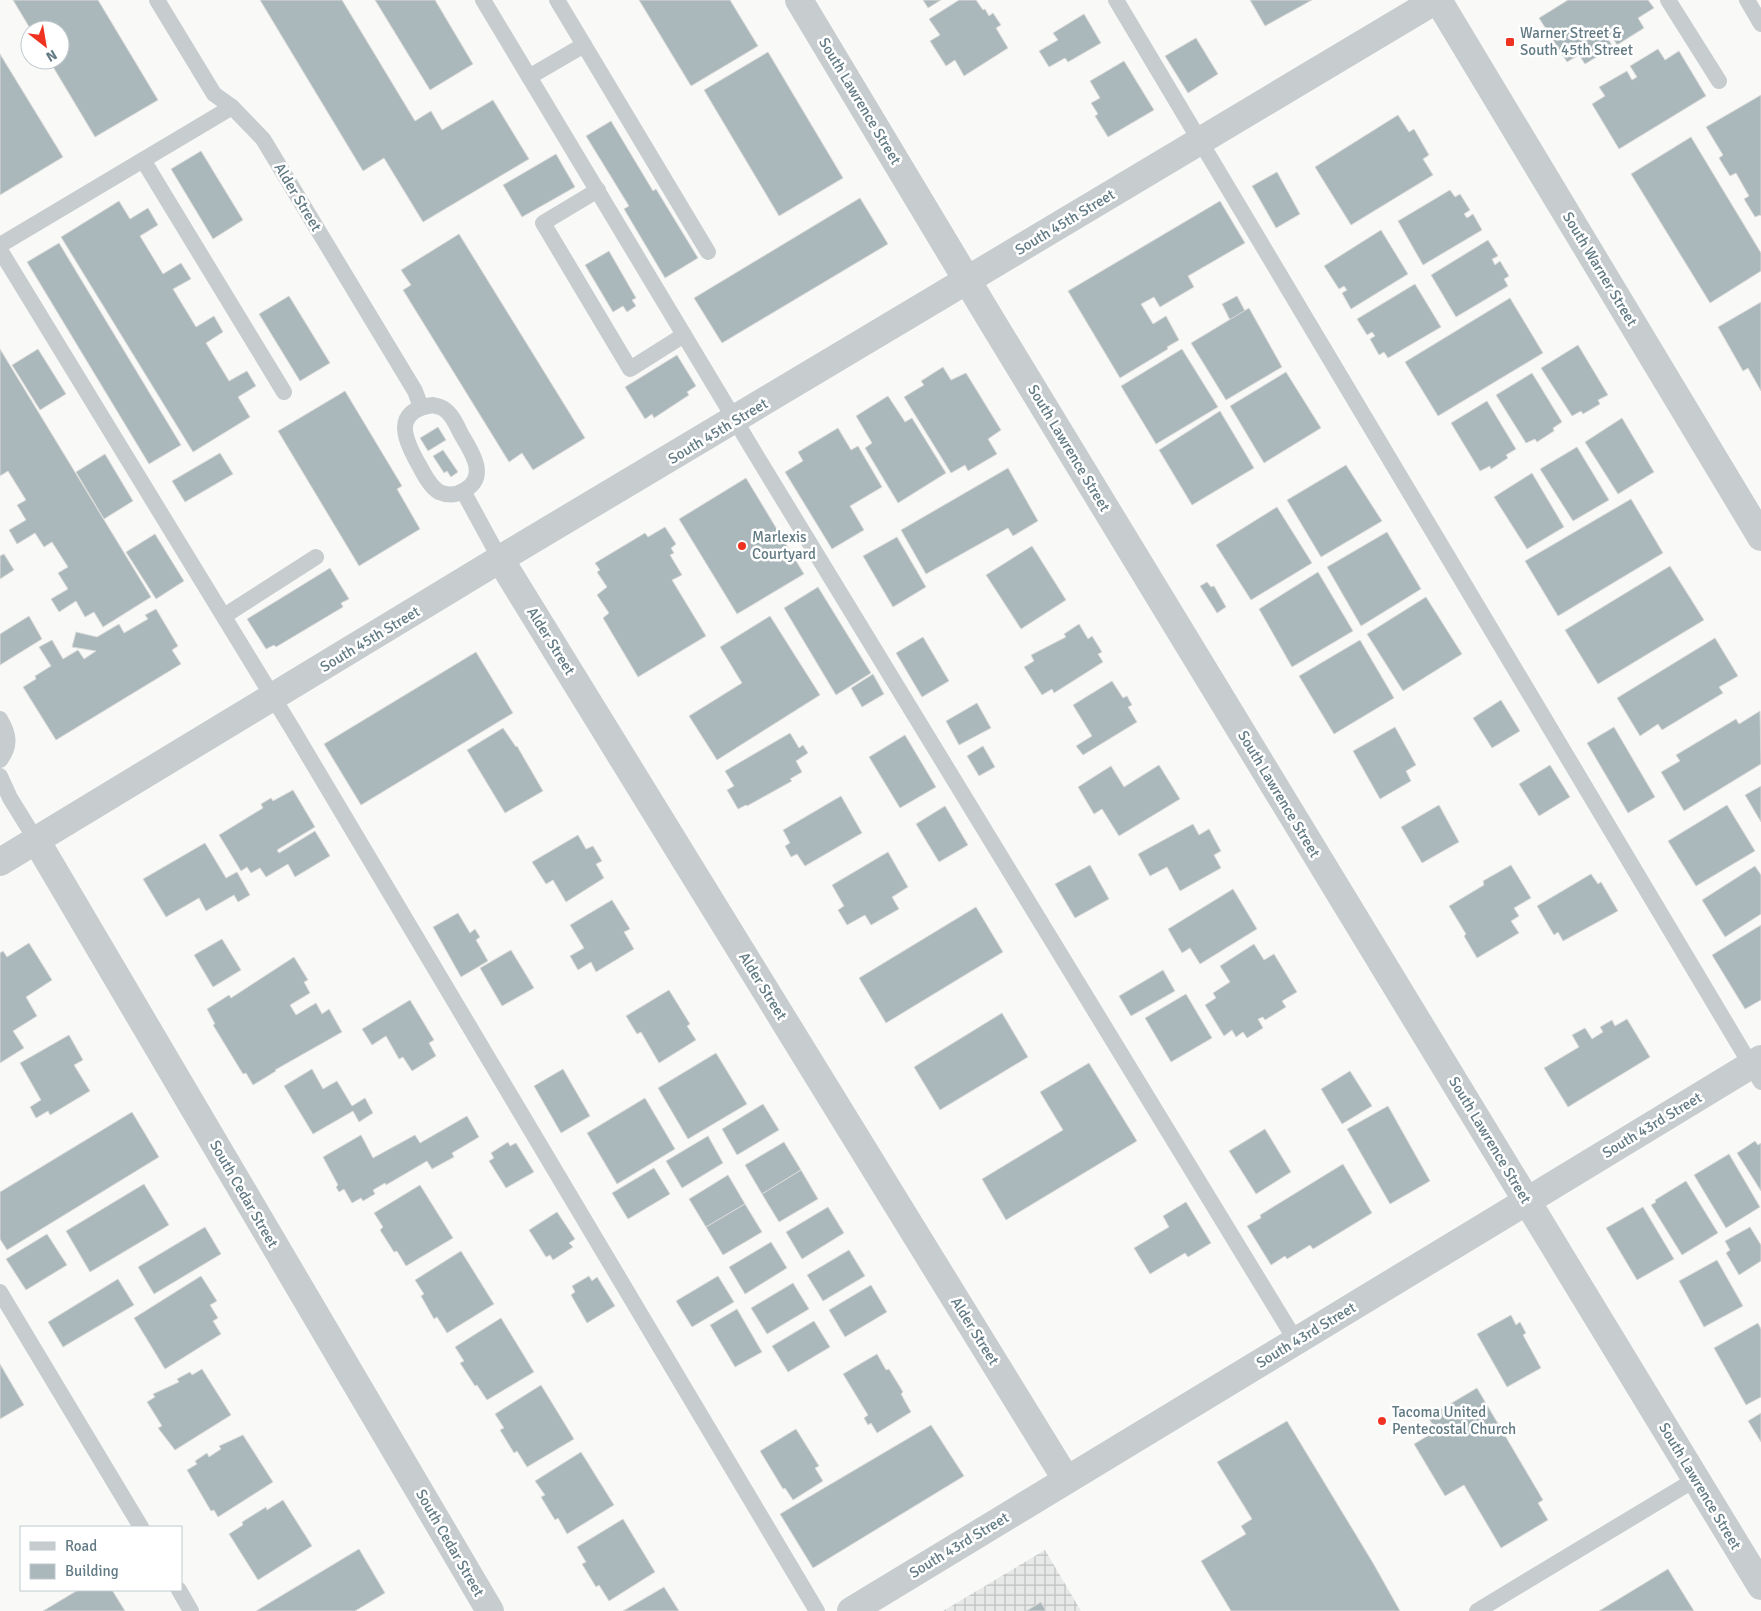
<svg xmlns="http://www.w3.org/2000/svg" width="1761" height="1611" font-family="Signika,sans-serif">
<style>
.industrial{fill:url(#industrial-grid)}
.building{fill:#aab7bb;stroke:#dbdbd9}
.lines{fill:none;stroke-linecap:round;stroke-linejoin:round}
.service{stroke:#c7cccf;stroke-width:16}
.minor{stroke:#c7cccf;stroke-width:28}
.tertiary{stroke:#c7cccf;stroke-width:28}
.poi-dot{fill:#f03320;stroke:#fff;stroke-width:2}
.labels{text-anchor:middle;stroke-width:5;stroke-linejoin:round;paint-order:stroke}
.poi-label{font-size:15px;fill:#627a84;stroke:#fff;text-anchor:start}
.street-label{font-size:15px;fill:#627a84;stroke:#fff}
</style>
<defs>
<pattern id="industrial-grid" width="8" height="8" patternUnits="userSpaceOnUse" patternTransform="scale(1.25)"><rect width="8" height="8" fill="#e7e9e8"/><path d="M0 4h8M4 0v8" fill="none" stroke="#bfc2c2"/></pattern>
</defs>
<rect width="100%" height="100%" fill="#f9f9f7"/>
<polygon class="industrial" points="1045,1550 1081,1611 943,1611"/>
<g class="building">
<polygon points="13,0 98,0 158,100 95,137 49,60 60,60 60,30 31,30"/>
<polygon points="260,0 342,0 415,121 431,111 442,130 493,100 529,159 423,222 384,158 363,171"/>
<polygon points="375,0 435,0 473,64 430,90"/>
<polygon points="639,0 730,0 758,46 691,86"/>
<polygon points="923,0 941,0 928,8"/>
<polygon points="959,0 976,0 983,10 985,9 989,16 993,13 1001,25 996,28 1008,48 964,76 955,60 946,66 930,41 940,35 929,19"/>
<polygon points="1250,0 1312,0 1265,26"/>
<polygon points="1568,0 1648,0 1654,8 1638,18 1644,28 1617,45 1611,35 1607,37 1613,47 1585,64 1579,55 1567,62 1539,18"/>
<polygon points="1084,14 1101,43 1068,62 1065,58 1049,67 1039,51 1058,40 1053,33"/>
<polygon points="1196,38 1218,74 1188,93 1165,56"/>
<polygon points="1658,49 1665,60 1679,51 1706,96 1619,149 1592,104 1605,96 1599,87 1627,71 1632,80 1637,77 1630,66"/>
<polygon points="768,52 843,178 779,216 704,90"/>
<polygon points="0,54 63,157 0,195"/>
<polygon points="1124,61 1154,110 1108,137 1095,116 1098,114 1091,103 1100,98 1090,81"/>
<polygon points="1761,95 1761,216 1760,215 1755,217 1744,199 1749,196 1736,173 1730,176 1719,158 1723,155 1706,127"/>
<polygon points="1398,115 1409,132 1414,129 1429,155 1423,159 1433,175 1351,225 1315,167"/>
<polygon points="611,121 653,191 656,189 698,258 665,278 624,209 629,206 586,136"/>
<polygon points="1691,137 1761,253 1761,271 1710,303 1631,174"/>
<polygon points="201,151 243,220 213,239 171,169"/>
<polygon points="556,154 575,187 522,217 503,185"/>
<polygon points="1277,172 1300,214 1276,228 1252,186"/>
<polygon points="1450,190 1455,197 1460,194 1470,210 1464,214 1467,218 1473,214 1482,230 1423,265 1398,221"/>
<polygon points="860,198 888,244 722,343 694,298"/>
<polygon points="119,201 130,219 148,208 158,225 140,236 163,274 181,263 191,279 173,289 196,327 214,316 223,332 206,343 229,381 247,371 256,386 238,397 250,417 193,452 61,237"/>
<polygon points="1220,201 1245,243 1188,276 1194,287 1160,307 1154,297 1141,304 1153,324 1166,316 1179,340 1167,347 1168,349 1120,378 1068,291"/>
<polygon points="1381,230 1408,274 1351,309 1342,293 1347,290 1344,286 1339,289 1324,266"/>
<polygon points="459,234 585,438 533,470 522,453 509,462 403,290 411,285 401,270"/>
<polygon points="1488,240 1498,256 1492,259 1495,265 1500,261 1509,276 1504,279 1508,286 1456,317 1431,275"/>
<polygon points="59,243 181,445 149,464 27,262"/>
<polygon points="609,251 636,298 632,300 636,306 627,312 623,306 613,312 585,265"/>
<polygon points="1415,284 1441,327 1388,358 1384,352 1379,355 1370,339 1375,336 1372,332 1367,335 1357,319"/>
<polygon points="289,296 330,363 300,381 259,314"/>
<polygon points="1237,296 1245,311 1230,320 1222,304"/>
<polygon points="1510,298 1543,353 1438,416 1405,362"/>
<polygon points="1761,302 1761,391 1748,368 1743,371 1718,327"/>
<polygon points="1249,308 1282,367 1226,400 1191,343"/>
<polygon points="1578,345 1608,395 1598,400 1600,404 1583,414 1581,411 1572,416 1541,368"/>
<polygon points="0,349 151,597 103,627 94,612 85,617 76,601 59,612 51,599 68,589 58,573 68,567 52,542 44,547 35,533 17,544 9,530 26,520 17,505 26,500 8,471 0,476"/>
<polygon points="38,349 66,394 40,410 12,365"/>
<polygon points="1182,349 1218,407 1156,444 1121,386"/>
<polygon points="677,355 696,386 687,392 689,395 654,418 652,414 645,419 625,387"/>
<polygon points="943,367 951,380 966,373 1001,430 988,439 997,454 968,471 965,465 951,473 904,397 924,385 921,381"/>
<polygon points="1286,372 1321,428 1264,463 1230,406"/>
<polygon points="1532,373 1562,422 1553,428 1554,431 1537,442 1535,439 1526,443 1496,395"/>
<polygon points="345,391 402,486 397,489 420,529 359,566 278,431"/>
<polygon points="888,396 905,422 912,418 946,473 898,503 865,448 872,443 856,416"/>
<polygon points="1487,401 1516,449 1506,455 1508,458 1491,469 1490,466 1480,471 1451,423"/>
<polygon points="1220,411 1254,468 1192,505 1159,450"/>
<polygon points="1622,418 1654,472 1618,494 1585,442"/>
<polygon points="438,427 446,440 428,451 420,438"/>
<polygon points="838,428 851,450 858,446 882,487 850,506 864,530 832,549 785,472 803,461 798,452"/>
<polygon points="1577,447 1609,500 1573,521 1540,469"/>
<polygon points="443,450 458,472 451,477 447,471 444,473 433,456"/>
<polygon points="220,453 233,474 185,502 172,481"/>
<polygon points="105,454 133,501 104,519 76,472"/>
<polygon points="1346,465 1382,521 1321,557 1287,500"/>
<polygon points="1008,468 1038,521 1013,536 1008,528 926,574 901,530"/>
<polygon points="1532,473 1564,527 1527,549 1494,497"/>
<polygon points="746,478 804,574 737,614 679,519"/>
<polygon points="1631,499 1663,553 1558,616 1525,561"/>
<polygon points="1277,507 1312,563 1251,600 1216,545"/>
<polygon points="665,527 676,544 671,548 674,553 670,555 682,575 672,580 706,636 638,677 603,618 609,613 597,595 607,587 597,572 600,570 595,563 645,533 648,537"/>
<polygon points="1387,532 1421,589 1361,626 1327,567"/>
<polygon points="155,534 184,581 156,599 126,552"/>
<polygon points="897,537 926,587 893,607 863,556"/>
<polygon points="1032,546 1066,600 1021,629 986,575"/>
<polygon points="4,554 14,570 0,579 0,556"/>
<polygon points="1670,566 1704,620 1598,684 1565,630"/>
<polygon points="330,568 349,599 341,603 343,607 276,647 274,645 266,649 247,619"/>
<polygon points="1318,572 1353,631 1292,667 1259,609"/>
<polygon points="1207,582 1211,587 1214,586 1226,607 1217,613 1200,586"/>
<polygon points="818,587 871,673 836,695 784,608"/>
<polygon points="1426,597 1462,654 1403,691 1367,634"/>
<polygon points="156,609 178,646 172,650 181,664 56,740 23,687 36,679 35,676 51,666 39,647 52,640 63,659 78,650 84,659 96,651 72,647 76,632 97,637 119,624 124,633 148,619 145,615"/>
<polygon points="29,616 42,639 0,665 0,634"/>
<polygon points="770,616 820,695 717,760 689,716 742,683 720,647"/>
<polygon points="1079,624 1088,639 1092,636 1102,652 1098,654 1103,662 1054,693 1052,689 1042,695 1024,667 1034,661 1031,655 1066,637 1064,634"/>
<polygon points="923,637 949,681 922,697 896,653"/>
<polygon points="1715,638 1738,676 1719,687 1723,693 1662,730 1658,724 1640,736 1617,698"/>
<polygon points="1360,640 1394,698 1334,734 1299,676"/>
<polygon points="476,652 513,713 361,805 324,744"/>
<polygon points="873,674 884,694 862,707 851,688"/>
<polygon points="1112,681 1123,698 1127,696 1132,705 1128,707 1137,722 1083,755 1076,746 1092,736 1073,705"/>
<polygon points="1501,700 1520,731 1492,748 1473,718"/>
<polygon points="977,703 991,728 959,745 946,721"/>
<polygon points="1760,711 1761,764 1684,811 1661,772 1680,761 1676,755 1736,719 1739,724"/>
<polygon points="1395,727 1416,765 1406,771 1411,781 1380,799 1353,751"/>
<polygon points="1614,727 1655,797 1628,813 1587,743"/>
<polygon points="503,728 516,747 517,746 543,791 505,813 467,750"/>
<polygon points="790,733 799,748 803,745 808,753 796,761 802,772 790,779 792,781 747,806 746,805 738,809 727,790 734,786 725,771"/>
<polygon points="905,735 936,787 900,808 869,757"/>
<polygon points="983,746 995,767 979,776 967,756"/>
<polygon points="1159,765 1180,799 1119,836 1102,809 1094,814 1078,787 1111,766 1124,787"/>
<polygon points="1550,765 1570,797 1539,816 1519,784"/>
<polygon points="1761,786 1761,822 1745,795"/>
<polygon points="293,790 315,827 277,850 279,853 315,831 330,856 295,877 288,864 266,877 260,868 251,873 247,867 241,871 219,835 263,808 261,804 271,798 273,801"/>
<polygon points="841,796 862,833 805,866 797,854 791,857 785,846 790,843 783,830"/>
<polygon points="1439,805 1459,842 1422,863 1401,827"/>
<polygon points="1727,805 1755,851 1696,886 1668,841"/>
<polygon points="945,806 968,845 939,862 916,824"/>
<polygon points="1193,824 1199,835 1209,829 1221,851 1214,855 1221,868 1180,891 1167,867 1150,876 1138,854"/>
<polygon points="578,835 586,849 593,846 602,861 596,864 604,878 566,902 553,880 546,884 532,862"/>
<polygon points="205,843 226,878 237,872 250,895 238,902 234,895 206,911 199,898 166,917 143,879"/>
<polygon points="888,852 908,887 892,897 899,909 871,925 865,915 847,925 838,910 844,906 832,885"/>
<polygon points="1090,865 1109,899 1075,918 1055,884"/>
<polygon points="1511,865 1531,898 1514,908 1519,916 1511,921 1519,933 1477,958 1464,936 1466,934 1449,906 1484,885 1483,881"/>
<polygon points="1755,866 1761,875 1761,914 1725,937 1702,900"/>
<polygon points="1591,874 1598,884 1601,882 1618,911 1563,941 1558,932 1554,935 1537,906"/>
<polygon points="1233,889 1257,929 1200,964 1190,948 1182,953 1168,929"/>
<polygon points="612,900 630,929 624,932 634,949 596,972 591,962 578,970 570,956 584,948 570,925"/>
<polygon points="976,907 1003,952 886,1023 859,978"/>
<polygon points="458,913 470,933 475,929 480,937 476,940 488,961 461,977 433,927"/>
<polygon points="1761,925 1761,1000 1745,1009 1712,955"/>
<polygon points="222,939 241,970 213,987 194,955"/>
<polygon points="29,943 52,980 26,997 37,1016 13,1031 24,1048 0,1063 0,953 3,951 7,957"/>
<polygon points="1254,944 1264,960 1274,954 1297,992 1282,1001 1286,1007 1265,1020 1263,1017 1258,1019 1263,1028 1247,1038 1243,1032 1236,1037 1232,1030 1224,1036 1205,1005 1216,998 1213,993 1230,982 1220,966"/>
<polygon points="511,950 534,988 502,1006 480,968"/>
<polygon points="294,957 308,980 304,982 310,993 290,1005 296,1015 316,1003 322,1014 329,1009 342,1032 275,1070 276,1071 253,1085 246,1073 243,1074 213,1025 215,1024 207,1009 229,995 231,998"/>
<polygon points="1163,970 1175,991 1131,1016 1119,996"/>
<polygon points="669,990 690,1024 687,1026 696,1040 659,1063 641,1032 637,1034 626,1016"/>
<polygon points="1186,994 1212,1038 1171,1062 1145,1018"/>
<polygon points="410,1000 434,1040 429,1043 436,1056 412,1071 403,1057 399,1059 386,1036 372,1045 362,1029"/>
<polygon points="1002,1013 1028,1057 940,1110 914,1067"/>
<polygon points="1627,1019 1650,1057 1568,1107 1544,1068 1579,1047 1572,1035 1585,1028 1592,1039 1603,1032 1600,1027 1612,1020 1615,1026"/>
<polygon points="69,1035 83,1060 74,1065 90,1091 50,1115 48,1111 36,1118 30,1107 41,1100 20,1063"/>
<polygon points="716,1053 747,1104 688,1139 658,1088"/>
<polygon points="1089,1063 1137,1141 1006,1220 982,1179 1063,1130 1040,1092"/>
<polygon points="312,1069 323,1089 337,1081 352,1106 365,1098 373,1113 359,1122 353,1111 313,1134 284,1086"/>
<polygon points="563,1069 590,1116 561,1133 534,1086"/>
<polygon points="1350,1071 1372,1106 1342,1124 1321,1089"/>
<polygon points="645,1098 675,1149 617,1184 587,1133"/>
<polygon points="763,1104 779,1130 737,1155 722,1129"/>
<polygon points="1388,1106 1430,1181 1390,1204 1347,1129"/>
<polygon points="132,1112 159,1157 7,1250 0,1239 0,1192"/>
<polygon points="467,1116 479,1137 452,1153 454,1157 432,1169 427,1161 386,1185 385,1183 373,1190 375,1194 363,1201 361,1198 352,1203 344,1189 339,1192 336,1187 338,1185 323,1157 361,1135 373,1158 415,1135 420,1143"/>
<polygon points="1265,1129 1291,1172 1256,1194 1229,1151"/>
<polygon points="708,1136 723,1163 682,1188 666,1161"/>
<polygon points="1755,1141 1758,1145 1761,1143 1761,1191 1737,1153"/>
<polygon points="508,1142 510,1146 516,1143 534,1172 506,1188 489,1161 494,1158 491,1153"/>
<polygon points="784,1142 801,1170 762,1194 745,1165"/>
<polygon points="1729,1154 1760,1207 1726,1228 1694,1175"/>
<polygon points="1343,1164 1372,1213 1313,1249 1310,1245 1287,1259 1285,1256 1271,1265 1247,1226 1261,1218 1260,1215"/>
<polygon points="654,1168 670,1194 628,1219 612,1193"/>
<polygon points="801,1170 818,1199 779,1222 762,1194"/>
<polygon points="728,1175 745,1204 706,1227 689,1199"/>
<polygon points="1686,1181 1718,1233 1682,1255 1651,1205 1656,1202 1655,1200"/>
<polygon points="144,1184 169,1225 90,1272 66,1231"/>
<polygon points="420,1185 453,1238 406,1266 397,1251 394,1252 380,1230 383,1227 374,1213"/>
<polygon points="1186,1202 1211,1243 1188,1257 1185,1253 1150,1274 1134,1248 1169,1227 1163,1216"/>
<polygon points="745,1204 762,1232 723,1255 706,1227"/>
<polygon points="828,1207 844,1233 802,1259 786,1232"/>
<polygon points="1643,1207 1674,1259 1637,1280 1606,1228"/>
<polygon points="557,1212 575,1239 569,1243 573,1247 553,1260 550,1255 546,1257 529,1230"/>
<polygon points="205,1227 221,1254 154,1294 138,1267"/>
<polygon points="1750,1227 1761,1245 1761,1261 1739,1275 1726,1253 1730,1250 1725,1241"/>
<polygon points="47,1234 67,1265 26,1290 6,1259"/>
<polygon points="771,1242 787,1268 745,1294 729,1267"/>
<polygon points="849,1250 865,1276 823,1301 807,1275"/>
<polygon points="461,1251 494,1304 447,1333 437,1317 434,1319 421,1296 424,1294 415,1280"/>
<polygon points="1717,1260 1743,1306 1704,1327 1679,1281"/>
<polygon points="201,1276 217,1301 210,1305 218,1318 213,1321 221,1334 165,1369 134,1318"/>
<polygon points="589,1276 592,1281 597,1277 615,1306 587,1323 571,1295 575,1292 572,1286"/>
<polygon points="718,1276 734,1302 692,1327 676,1301"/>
<polygon points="118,1279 134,1305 63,1347 48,1322"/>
<polygon points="793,1283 809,1309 767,1334 751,1308"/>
<polygon points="871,1285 887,1312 845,1337 829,1310"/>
<polygon points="737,1309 762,1352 735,1367 710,1325"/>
<polygon points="1511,1315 1516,1325 1520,1322 1526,1333 1523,1335 1541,1368 1507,1387 1477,1334"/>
<polygon points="501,1318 534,1372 487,1400 477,1385 475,1386 460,1363 464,1361 455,1347"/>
<polygon points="814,1321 830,1347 788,1372 772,1346"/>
<polygon points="1758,1323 1761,1329 1761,1397 1746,1405 1714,1348"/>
<polygon points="877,1354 886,1370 889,1369 903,1392 901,1394 911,1412 877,1433 871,1423 868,1425 864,1418 868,1415 843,1374"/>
<polygon points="0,1364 24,1405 0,1419"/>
<polygon points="202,1369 231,1415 175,1450 158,1428 162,1426 147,1402 155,1397 153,1394 179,1382 177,1379 190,1372 192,1375"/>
<polygon points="541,1385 574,1439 527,1467 517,1451 514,1453 500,1430 504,1428 495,1414"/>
<polygon points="1477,1388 1543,1500 1538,1503 1548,1520 1501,1548 1464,1485 1445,1496 1414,1444 1436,1431 1428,1417"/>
<polygon points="1761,1413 1761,1442 1748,1421"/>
<polygon points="1287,1421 1373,1563 1400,1611 1231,1611 1201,1561 1246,1534 1241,1526 1252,1519 1217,1462"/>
<polygon points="931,1425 964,1476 813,1568 780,1514"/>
<polygon points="796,1429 819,1466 815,1468 823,1481 793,1500 785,1488 783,1489 760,1451"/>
<polygon points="243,1435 273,1482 218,1517 214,1510 211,1511 187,1470 197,1464 195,1461 207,1453 209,1457 221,1449 219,1446"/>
<polygon points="581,1452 614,1505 567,1534 558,1518 555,1520 541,1497 545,1495 535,1481"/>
<polygon points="283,1500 312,1546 258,1580 229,1534 243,1525 242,1522 266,1507 267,1510"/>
<polygon points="623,1519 655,1572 609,1601 599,1585 596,1587 582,1564 586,1562 577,1547"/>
<polygon points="359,1549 385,1593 355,1611 256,1611"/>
<polygon points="1668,1569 1694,1611 1599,1611"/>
<polygon points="664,1587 679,1611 623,1611"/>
<polygon points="78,1590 112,1590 125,1611 43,1611"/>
<polygon points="1041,1602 1046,1611 1026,1611"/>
</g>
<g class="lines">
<g class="service">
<polyline points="157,0 214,94 232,107 263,139 415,391 421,407"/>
<polyline points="483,0 756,455 1296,1341"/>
<polyline points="557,0 708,252"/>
<polyline points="1116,0 1761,1082"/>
<polyline points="1668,0 1719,81"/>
<polyline points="1747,0 1761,24"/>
<polyline points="529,77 584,45"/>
<polyline points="143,160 284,392"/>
<polyline points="598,190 543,223 630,369 684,335"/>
<polyline points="0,245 232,107"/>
<polyline points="0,250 293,730 817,1611"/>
<path d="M 433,405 C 436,406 441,407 444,409 C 452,414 457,426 461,434 C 471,451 489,476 465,490 C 457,495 448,496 439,492 C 430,487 424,474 419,465 C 404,439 392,411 433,405 Z"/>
<polyline points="463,491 500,559"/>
<polyline points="224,616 316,557"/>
<path d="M 0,719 C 9,734 11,746 0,760"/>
<polyline points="0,776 10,798 36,840"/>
<polyline points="0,1292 141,1527"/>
<polyline points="179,1590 191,1611"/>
<polyline points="1477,1611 1696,1479"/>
</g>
<g class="minor">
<polyline points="799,0 988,315 1761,1586"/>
<polyline points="500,559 1066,1479"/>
<polyline points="36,840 490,1611"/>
<polyline points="0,862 500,559 1436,0"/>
<polyline points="851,1611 1761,1059"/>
</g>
<polyline class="tertiary" points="1438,0 1761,537"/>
</g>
<g class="poi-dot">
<rect x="1505" y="37" width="10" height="10" rx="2.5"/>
<circle cx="742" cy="546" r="5"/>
<circle cx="1382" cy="1421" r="5"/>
</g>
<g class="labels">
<g class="poi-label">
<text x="1520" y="38">Warner Street &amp;<tspan x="1520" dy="17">South 45th Street</tspan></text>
<text x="752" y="542">Marlexis<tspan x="752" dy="17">Courtyard</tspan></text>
<text x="1392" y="1417">Tacoma United<tspan x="1392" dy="17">Pentecostal Church</tspan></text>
</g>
<g class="street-label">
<text transform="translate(860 101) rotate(59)" y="5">South Lawrence Street</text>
<text transform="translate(298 197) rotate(59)" y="5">Alder Street</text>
<text transform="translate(1065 222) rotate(-31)" y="5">South 45th Street</text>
<text transform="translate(1600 269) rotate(59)" y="5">South Warner Street</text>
<text transform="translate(718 431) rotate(-31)" y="5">South 45th Street</text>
<text transform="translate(1069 448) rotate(59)" y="5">South Lawrence Street</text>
<text transform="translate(370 639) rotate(-31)" y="5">South 45th Street</text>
<text transform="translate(551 641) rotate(58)" y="5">Alder Street</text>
<text transform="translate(1279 794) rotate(59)" y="5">South Lawrence Street</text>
<text transform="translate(763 986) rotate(58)" y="5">Alder Street</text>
<text transform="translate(1652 1125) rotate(-31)" y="5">South 43rd Street</text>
<text transform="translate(1490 1140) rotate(59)" y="5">South Lawrence Street</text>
<text transform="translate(244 1194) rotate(60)" y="5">South Cedar Street</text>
<text transform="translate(975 1331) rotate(58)" y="5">Alder Street</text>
<text transform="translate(1306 1335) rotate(-31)" y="5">South 43rd Street</text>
<text transform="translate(1700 1486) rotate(59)" y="5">South Lawrence Street</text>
<text transform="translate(450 1543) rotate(60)" y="5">South Cedar Street</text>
<text transform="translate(959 1545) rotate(-31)" y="5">South 43rd Street</text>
</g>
</g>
<rect x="20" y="1526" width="162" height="65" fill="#ffffff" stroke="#c0cace"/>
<rect x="30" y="1542" width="25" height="8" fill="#c7cccf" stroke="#c0cace"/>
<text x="65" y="1551" font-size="15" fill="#627a84">Road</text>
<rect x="30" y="1564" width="25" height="15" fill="#aab7bb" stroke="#c0cace"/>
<text x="65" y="1576" font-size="15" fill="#627a84">Building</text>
<g transform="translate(45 45) rotate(149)"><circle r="24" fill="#ffffff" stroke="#c0cace"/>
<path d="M0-4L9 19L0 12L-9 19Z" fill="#f03320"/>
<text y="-8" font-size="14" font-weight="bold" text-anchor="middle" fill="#627a84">N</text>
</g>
</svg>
